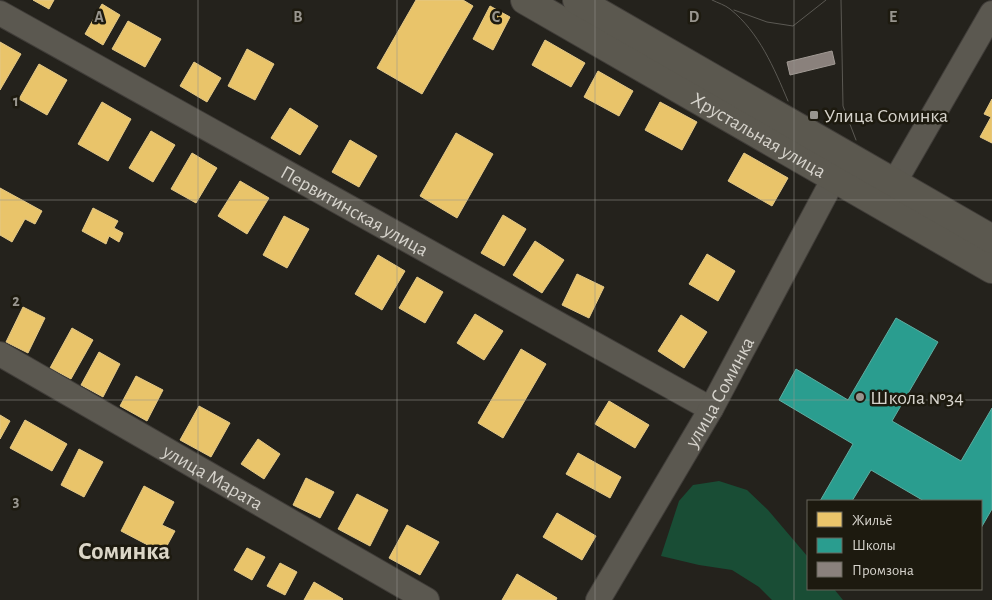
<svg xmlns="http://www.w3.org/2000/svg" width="992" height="600" font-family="'Alegreya Sans',sans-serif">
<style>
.green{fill:#194d35}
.homes{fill:#e9c46a;stroke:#e3c887}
.schools{fill:#2a9d8f;stroke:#5eada1}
.industry{fill:#8a817c;stroke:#a19a94}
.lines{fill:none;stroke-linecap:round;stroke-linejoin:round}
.minor-casing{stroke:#403d39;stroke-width:26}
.major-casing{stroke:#403d39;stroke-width:30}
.minor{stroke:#5b5850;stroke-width:24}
.major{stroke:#5b584f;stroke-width:28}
.tram{stroke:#5b5953;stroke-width:1}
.grid{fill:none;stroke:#98958e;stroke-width:1;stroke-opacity:0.55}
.poi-dot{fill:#98958e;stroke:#1d1a0f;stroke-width:2}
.labels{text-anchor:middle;stroke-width:5;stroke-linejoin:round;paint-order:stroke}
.poi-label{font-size:20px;fill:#d6d3cc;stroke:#1d1a0f;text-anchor:start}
.street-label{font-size:20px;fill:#d6d3cc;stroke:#1d1a0f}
.district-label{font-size:25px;font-weight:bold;fill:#dbd6c7;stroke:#1d1a0f}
.grid-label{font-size:16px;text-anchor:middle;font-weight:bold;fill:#98958e;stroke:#1d1a0f;stroke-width:5;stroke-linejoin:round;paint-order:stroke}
</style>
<rect width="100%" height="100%" fill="#24221c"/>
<polygon class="green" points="719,481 747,490 768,510 808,557 808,589 834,589 843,600 772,600 759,587 732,570 699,565 661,556 679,501 693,485"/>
<g class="homes">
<polygon points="33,0 54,0 49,9"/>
<polygon points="416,0 463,0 473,6 422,94 377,68"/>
<polygon points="102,4 120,15 103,45 85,34"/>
<polygon points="490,6 510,17 493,50 473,39"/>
<polygon points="128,21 161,39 145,67 112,49"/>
<polygon points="545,40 585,63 571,87 532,65"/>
<polygon points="0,42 21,54 0,90"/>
<polygon points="247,49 274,64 255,100 228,86"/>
<polygon points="194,62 221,78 207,102 180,86"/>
<polygon points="39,64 67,80 47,115 19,99"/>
<polygon points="598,71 633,91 619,116 584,97"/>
<polygon points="992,99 992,143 980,137 991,117 984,114"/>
<polygon points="102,102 131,119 108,161 78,144"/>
<polygon points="660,102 697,122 682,150 645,130"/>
<polygon points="290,108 318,126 300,155 271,138"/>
<polygon points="151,131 175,145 153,182 129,168"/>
<polygon points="456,133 493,154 457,218 420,196"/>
<polygon points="350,140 377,156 359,187 332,172"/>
<polygon points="192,153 217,168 196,203 171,189"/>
<polygon points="744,153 788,178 772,206 728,181"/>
<polygon points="240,181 269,198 247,234 218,216"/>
<polygon points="0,188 42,211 35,224 25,219 12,242 0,235"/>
<polygon points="93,208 118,221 114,228 123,233 119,242 109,236 106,244 82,231"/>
<polygon points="503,215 526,229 504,266 481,253"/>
<polygon points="284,216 309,229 287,268 263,255"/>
<polygon points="535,241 564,260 542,293 513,275"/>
<polygon points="707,254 735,271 718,301 689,284"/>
<polygon points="378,255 405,271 382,310 355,294"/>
<polygon points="577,274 604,287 589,318 562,305"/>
<polygon points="417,277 443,292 425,323 399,308"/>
<polygon points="23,307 45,318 28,353 6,342"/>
<polygon points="475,314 503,331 484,360 457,343"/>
<polygon points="681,315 707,332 684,368 658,351"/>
<polygon points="72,328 93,340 71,379 50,368"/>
<polygon points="521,349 546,364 503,438 478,423"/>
<polygon points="99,352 120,364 103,397 81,385"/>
<polygon points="136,376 163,390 147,421 120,406"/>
<polygon points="609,401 649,425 635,448 595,424"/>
<polygon points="199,406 230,423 211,457 180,440"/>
<polygon points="0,415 10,421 0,439"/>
<polygon points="25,420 67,444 52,471 10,448"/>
<polygon points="258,439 280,454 264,479 241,464"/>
<polygon points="79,449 103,462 84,497 61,485"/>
<polygon points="578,453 621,477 610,498 566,474"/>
<polygon points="306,478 334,492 320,518 293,505"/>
<polygon points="144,486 174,502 162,525 175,531 163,553 121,531"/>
<polygon points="357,494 388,510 370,546 338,529"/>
<polygon points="557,513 596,536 582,560 543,537"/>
<polygon points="407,525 439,542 420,575 389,558"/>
<polygon points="247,548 265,557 252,580 234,570"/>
<polygon points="280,563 297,572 285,595 267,586"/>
<polygon points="517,574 557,598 556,600 502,600"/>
<polygon points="314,582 343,599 342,600 304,600"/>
</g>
<polygon class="schools" points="896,318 938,342 892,421 961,461 992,408 992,509 981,528 981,501 924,501 871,470 852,501 820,501 853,444 779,400 796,369 848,400"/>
<polygon class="industry" points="832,51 835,64 790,75 787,62"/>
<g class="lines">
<g class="minor-casing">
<g id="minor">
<path id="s1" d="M 0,13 L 711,409"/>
<polyline points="894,183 992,13"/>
<path id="s2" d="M 0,354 L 427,600"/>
<path id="s3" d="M 598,600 L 711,409 L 834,178"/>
</g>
</g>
<g class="major-casing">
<g id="major">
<path id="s4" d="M 525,0 L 992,269"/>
<polyline points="577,0 992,239"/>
</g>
</g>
<use href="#minor" class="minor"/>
<use href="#major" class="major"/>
<g class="tram">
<path d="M 712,0 C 718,3 725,5 730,9 C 759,32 774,68 788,101"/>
<polyline points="841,0 843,106 856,140"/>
<polyline points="734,10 767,22 793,26 826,0"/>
</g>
</g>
<path class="grid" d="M 198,0 L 198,600M 397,0 L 397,600M 595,0 L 595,600M 794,0 L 794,600M 0,200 L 992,200M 0,400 L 992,400"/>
<g class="poi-dot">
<rect x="809" y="110" width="10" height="10" rx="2.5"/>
<circle cx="860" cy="397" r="5"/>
</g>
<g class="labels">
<g class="poi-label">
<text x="824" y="122">Улица Соминка</text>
<text x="870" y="404">Школа №34</text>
</g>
<g class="street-label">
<text dy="7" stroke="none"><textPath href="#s4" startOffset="270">Хрустальная улица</textPath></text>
<text dy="7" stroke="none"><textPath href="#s1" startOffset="406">Первитинская улица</textPath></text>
<text dy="7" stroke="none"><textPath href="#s3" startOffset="241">улица Соминка</textPath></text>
<text dy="7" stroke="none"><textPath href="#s2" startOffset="246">улица Марата</textPath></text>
</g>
<g class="district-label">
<text x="124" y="559">Соминка</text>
</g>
</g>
<g class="grid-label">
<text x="99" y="22">A</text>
<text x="298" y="22">B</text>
<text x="496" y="22">C</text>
<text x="694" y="22">D</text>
<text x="893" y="22">E</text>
<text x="16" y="106">1</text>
<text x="16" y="306">2</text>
<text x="16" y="506">3</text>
</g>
<rect x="807" y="500" width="175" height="90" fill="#1d1a0f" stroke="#67645b"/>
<rect x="817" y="512" width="25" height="15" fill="#e9c46a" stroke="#67645b"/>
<text x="852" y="525" font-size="15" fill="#d6d3cc">Жильё</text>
<rect x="817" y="538" width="25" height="15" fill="#2a9d8f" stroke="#67645b"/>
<text x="852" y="550" font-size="15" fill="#d6d3cc">Школы</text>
<rect x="817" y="562" width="25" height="15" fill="#8a817c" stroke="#67645b"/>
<text x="852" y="575" font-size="15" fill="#d6d3cc">Промзона</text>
</svg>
